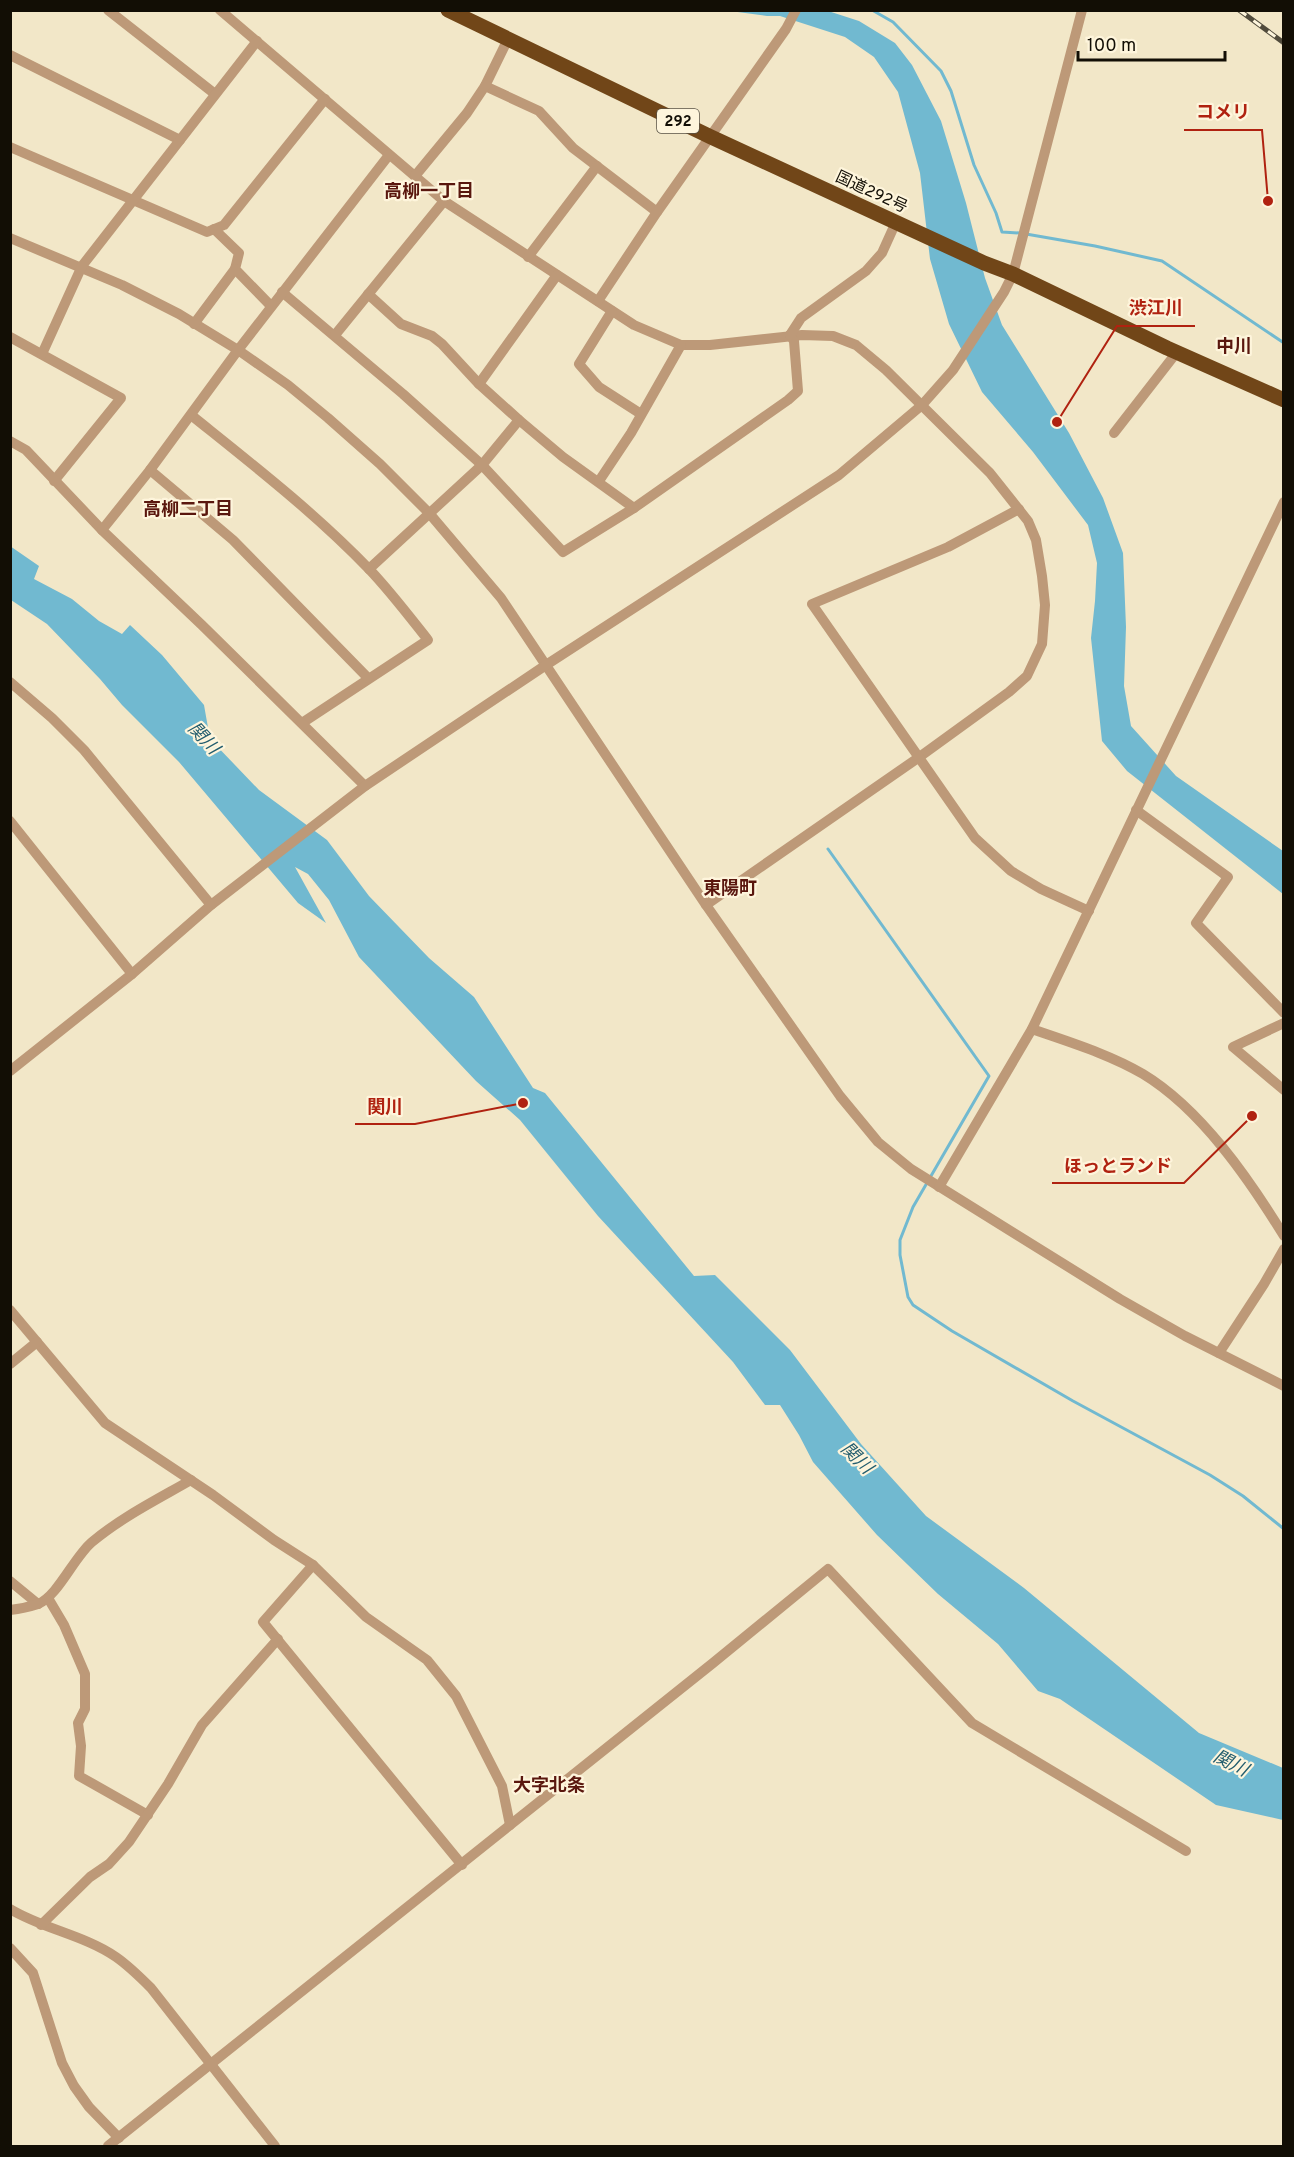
<svg xmlns="http://www.w3.org/2000/svg" width="1294" height="2157" font-family="Overpass,'Noto Sans JP',sans-serif">
<style>
.water{fill:#71b9d0}
.lines{fill:none;stroke-linecap:round;stroke-linejoin:round}
.stream{stroke:#71b9d0;stroke-width:3}
.minor{stroke:#bd9978;stroke-width:10}
.highway{stroke:#714618;stroke-width:15}
.rail-casing{stroke:#514b3c;stroke-width:5}
.rail{stroke:#fef5dc;stroke-width:3;stroke-dasharray:9;stroke-linecap:butt}
.labels{text-anchor:middle;stroke-width:4.5;stroke-linejoin:round;paint-order:stroke}
.shield{fill:#fef5dc;stroke:#595346;stroke-width:1.5}
.shield-label{font-size:15px;font-weight:bold;fill:#120e05}
.street-label{font-size:16px;fill:#120e05;stroke:#fef5dc}
.neighbourhood-label{font-size:18px;font-weight:bold;fill:#5a170e;stroke:#fef5dc}
.water-label{font-size:18px;font-style:italic;fill:#235d6e;stroke:#fef5dc}
.leader{fill:none;stroke:#b02210;stroke-width:2}
.callout-dot{fill:#b02210;stroke:#fef5dc;stroke-width:2}
.callout-label{font-size:18px;text-anchor:middle;font-weight:bold;fill:#b02210;stroke:#fef5dc;stroke-width:4.5;stroke-linejoin:round;paint-order:stroke}
</style>
<rect width="100%" height="100%" fill="#f2e7c8"/>
<g class="water">
<polygon points="825,10 859,21 895,43 912,65 941,121 966,203 985,278 1002,325 1069,433 1103,498 1123,553 1126,627 1124,686 1131,726 1176,776 1283,851 1283,894 1127,771 1102,741 1091,638 1095,601 1097,563 1088,525 1033,452 982,392 949,324 930,259 920,173 898,92 874,57 845,37 780,16 767,16 730,11"/>
<polygon points="10,546 39,566 34,579 72,599 99,621 122,634 130,625 162,655 204,705 210,739 259,790 327,840 369,896 429,958 474,997 533,1088 545,1093 694,1276 715,1275 790,1350 861,1444 926,1516 1024,1588 1199,1733 1283,1768 1283,1820 1216,1805 1060,1699 1038,1691 998,1644 938,1594 877,1535 813,1462 799,1435 780,1405 765,1405 733,1362 598,1216 520,1120 476,1081 359,957 329,900 308,874 295,867 326,923 298,903 179,762 122,705 100,679 47,624 11,600"/>
</g>
<g class="lines">
<g class="stream">
<polyline points="872,10 893,22 941,71 951,91 974,165 996,213 1002,232 1020,233"/>
<polyline points="1026,234 1095,246 1162,261 1284,343"/>
<polyline points="828,849 989,1076 913,1207 900,1240 900,1255 908,1297 913,1305 952,1331 1073,1401 1210,1475 1243,1496 1284,1529"/>
</g>
<g class="minor">
<polyline points="108,10 215,94"/>
<polyline points="220,10 444,201 634,325 681,345 710,345 802,335 833,336 856,345 886,370 990,473 1028,521 1036,540 1042,576 1045,605 1042,644 1027,676 1009,692 918,758 706,905"/>
<polyline points="10,55 180,140"/>
<polyline points="485,86 539,111 573,148 657,212"/>
<polyline points="10,147 207,232 224,225 325,99"/>
<polyline points="415,176 467,113 485,86 508,39"/>
<polyline points="214,229 239,253 235,269 271,306"/>
<polyline points="10,238 122,285 179,314 238,350 288,385 328,418 380,464 429,513 501,598 706,905 840,1096 878,1142 911,1169 1120,1299 1185,1336 1284,1386"/>
<polyline points="528,257 597,166"/>
<polyline points="282,292 403,394 482,465 563,552 634,508 788,400 798,391 794,341 790,335"/>
<polyline points="368,294 401,324 432,336 442,344 479,384 519,420 563,457 634,508"/>
<polyline points="598,301 657,212 786,29 796,10"/>
<polyline points="612,311 579,364 599,387 641,414"/>
<polyline points="194,324 235,269"/>
<polyline points="335,335 444,201"/>
<polyline points="790,335 801,318 866,271 882,253 896,222"/>
<polyline points="10,337 121,398 54,481"/>
<polyline points="42,354 82,266 257,41"/>
<polyline points="479,384 557,275"/>
<path d="M 191,415 C 252,464 314,512 369,569 C 390,591 409,616 428,640 L 302,723"/>
<polyline points="1114,433 1177,352"/>
<polyline points="10,441 26,450 102,530 202,625 365,786"/>
<polyline points="150,470 233,540 368,678"/>
<polyline points="599,481 631,433 681,345"/>
<polyline points="1019,509 948,547 812,604 975,838 1011,871 1041,889 1089,911"/>
<polyline points="102,530 150,470 238,350 389,155"/>
<polyline points="369,569 482,465 519,420"/>
<polyline points="10,682 52,718 84,750 211,905"/>
<polyline points="1136,810 1228,877 1196,923 1284,1013"/>
<polyline points="10,821 132,974"/>
<polyline points="1284,1023 1233,1047 1284,1090"/>
<path d="M 1032,1029 C 1069,1042 1109,1054 1143,1074 C 1201,1109 1249,1179 1284,1236"/>
<polyline points="10,1071 132,974 211,905 365,786 546,665 839,475 922,405 953,370 1004,292 1013,274 1082,10"/>
<polyline points="939,1187 1032,1029 1284,502"/>
<polyline points="10,1310 105,1423 213,1495 274,1540 313,1565 366,1617 427,1660 456,1696 502,1786 510,1825"/>
<polyline points="1219,1353 1264,1284 1284,1249"/>
<polyline points="10,1364 37,1342"/>
<polyline points="313,1565 263,1622 462,1865"/>
<polyline points="10,1581 38,1604"/>
<polyline points="48,1598 64,1625 85,1674 85,1709 78,1723 81,1746 79,1776 148,1815"/>
<path d="M 10,1610 C 19,1609 29,1607 38,1604 C 58,1596 74,1557 92,1542 C 122,1517 158,1499 191,1480"/>
<path d="M 10,1909 C 43,1929 84,1935 116,1957 C 129,1966 140,1977 151,1988 L 275,2146"/>
<polyline points="41,1925 90,1877 109,1864 129,1842 168,1784 202,1725 278,1639"/>
<polyline points="10,1948 33,1973 62,2063 74,2086 89,2107 119,2138"/>
<polyline points="108,2146 713,1663 828,1569 972,1723 1186,1851"/>
</g>
<polyline class="highway" points="448,10 711,137 984,263 1013,274 1167,348 1284,400"/>
<g class="rail-casing">
<polyline id="rail" points="1239,10 1284,43"/>
</g>
<use href="#rail" class="rail"/>
</g>
<g class="labels">
<rect class="shield" x="657" y="109" width="42" height="24" rx="4.5"/>
<g class="shield-label">
<text x="678" y="126">292</text>
</g>
<g class="street-label">
<text transform="translate(872 191) rotate(25)" y="6">国道292号</text>
</g>
<g class="neighbourhood-label">
<text x="429" y="197">高柳一丁目</text>
<text x="1234" y="352">中川</text>
<text x="188" y="515">高柳二丁目</text>
<text x="730" y="894">東陽町</text>
<text x="549" y="1791">大字北条</text>
</g>
<g class="water-label">
<text transform="translate(204 738) rotate(47)" y="6">関川</text>
<text transform="translate(857 1458) rotate(44)" y="6">関川</text>
<text transform="translate(1231 1763) rotate(27)" y="6">関川</text>
</g>
</g>
<path class="leader" d="M1268 201L1262 130H1184M1057 422L1117 326H1195M523 1103L415 1124H355M1252 1116L1184 1183H1052"/>
<g class="callout-dot">
<circle cx="1268" cy="201" r="6"/>
<circle cx="1057" cy="422" r="6"/>
<circle cx="523" cy="1103" r="6"/>
<circle cx="1252" cy="1116" r="6"/>
</g>
<g class="callout-label">
<text x="1223" y="118">コメリ</text>
<text x="1156" y="314">渋江川</text>
<text x="385" y="1113">関川</text>
<text x="1118" y="1172">ほっとランド</text>
</g>
<rect width="1294" height="2157" fill="none" stroke="#120e05" stroke-width="24"/>
<path d="M1078 51v9h147v-9" fill="none" stroke="#120e05" stroke-width="3"/>
<text x="1087" y="51" font-size="18" fill="#120e05" stroke="#fef5dc" stroke-width="4.5" paint-order="stroke">100 m</text>
</svg>
